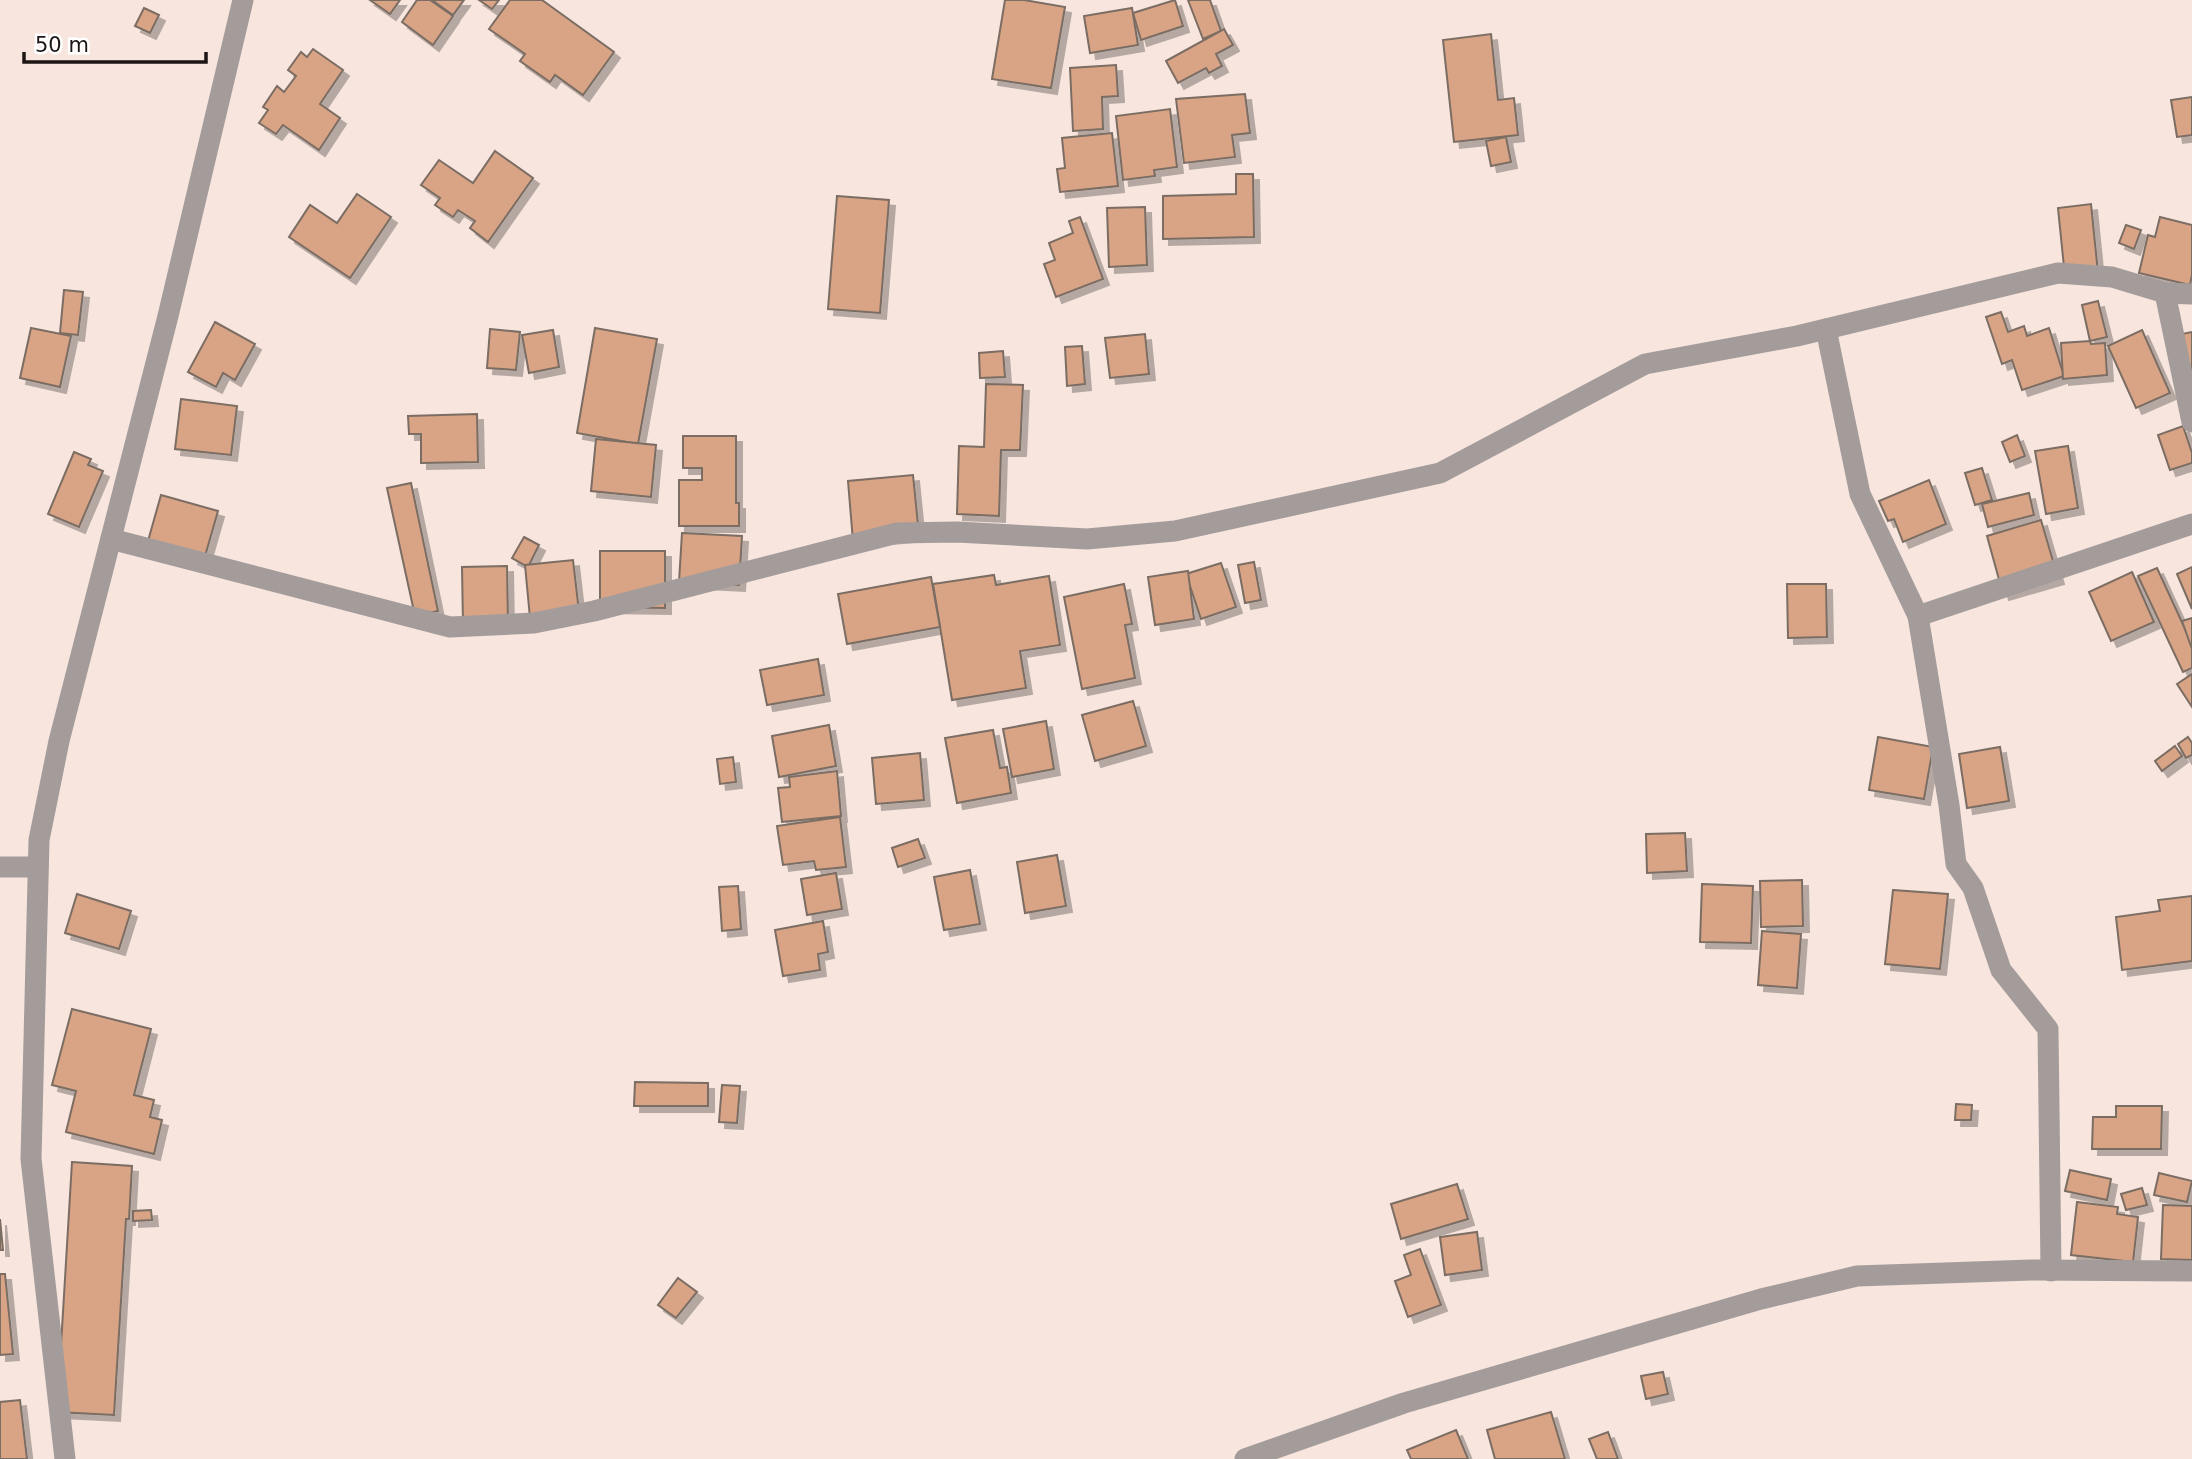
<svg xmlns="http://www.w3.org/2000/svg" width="2192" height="1459" font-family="'DejaVu Sans',sans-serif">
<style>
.building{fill:#d9a485;stroke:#7b6d64;stroke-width:2;filter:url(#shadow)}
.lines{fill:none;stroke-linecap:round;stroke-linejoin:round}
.minor{stroke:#a49c9b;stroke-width:21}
</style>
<defs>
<filter id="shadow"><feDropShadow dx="6" dy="6" stdDeviation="0" flood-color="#0004"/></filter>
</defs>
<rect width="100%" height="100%" fill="#f7e5de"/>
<g class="building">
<polygon points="370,0 400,0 390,14"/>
<polygon points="417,0 430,0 453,16 433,45 402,22"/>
<polygon points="432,0 464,0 453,15"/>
<polygon points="479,0 499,0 492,9"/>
<polygon points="510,0 542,0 614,52 583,95 555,75 550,82 520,61 525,54 489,29"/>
<polygon points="1005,0 1024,0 1065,7 1051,88 992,79"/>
<polygon points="1175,0 1183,26 1141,40 1133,13"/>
<polygon points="1188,0 1210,0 1221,31 1203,39"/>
<polygon points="144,8 159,15 150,33 135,26"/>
<polygon points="1132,8 1138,45 1090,53 1084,16"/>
<polygon points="1224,29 1233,45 1216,54 1222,66 1209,73 1206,68 1178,83 1166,61"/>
<polygon points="1491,34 1498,100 1514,98 1518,135 1454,142 1443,40"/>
<polygon points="313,49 343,70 320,104 340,118 319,150 283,125 276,134 259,123 268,110 263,107 277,86 284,92 296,76 288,70 301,52 307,57"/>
<polygon points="1116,65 1118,96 1102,97 1103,129 1073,131 1070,68"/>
<polygon points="1245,94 1250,133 1232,135 1235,157 1184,163 1176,99"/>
<polygon points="2192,97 2192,135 2177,137 2171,100"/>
<polygon points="1170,109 1177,167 1154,170 1155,176 1123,180 1116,116"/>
<polygon points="1112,133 1118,186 1060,192 1057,169 1065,168 1062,138"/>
<polygon points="1506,137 1511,162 1491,166 1486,141"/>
<polygon points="495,151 533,178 488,242 470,228 475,221 458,210 453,217 435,205 440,198 421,185 439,160 473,183"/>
<polygon points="1236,174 1253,174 1254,237 1163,239 1163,196 1236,194"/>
<polygon points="357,194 391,217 350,278 289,237 310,205 337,223"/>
<polygon points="837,196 889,200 880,313 828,309"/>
<polygon points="2091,204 2098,273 2065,277 2058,208"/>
<polygon points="1145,207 1147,265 1109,267 1107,208"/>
<polygon points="1080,217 1103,279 1056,297 1044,264 1055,260 1049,243 1073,233 1069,221"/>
<polygon points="2160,217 2192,225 2192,275 2190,285 2139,273 2148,235 2155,237"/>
<polygon points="2126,225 2141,230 2134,249 2119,243"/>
<polygon points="64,290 83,292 78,335 60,333"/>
<polygon points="2098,301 2107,337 2090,341 2082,305"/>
<polygon points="2001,312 2008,332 2024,326 2027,336 2049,328 2064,376 2022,390 2012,360 2002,364 1986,317"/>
<polygon points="215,322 255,344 235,380 223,373 216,387 188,372"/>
<polygon points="31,328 71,336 60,387 20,378"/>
<polygon points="595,328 657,339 638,444 577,433"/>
<polygon points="490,329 520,332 516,370 487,368"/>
<polygon points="553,330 559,367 529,373 522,335"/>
<polygon points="2142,330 2170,393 2136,408 2108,346"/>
<polygon points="2192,332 2192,389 2182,334"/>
<polygon points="1145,334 1149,374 1110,378 1105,338"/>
<polygon points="2090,341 2091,344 2105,343 2107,375 2063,379 2061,343"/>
<polygon points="1082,346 1085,384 1067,386 1065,347"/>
<polygon points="1003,351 1005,377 980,378 979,353"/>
<polygon points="986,384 1023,385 1020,450 1001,450 999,516 957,514 959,446 984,447"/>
<polygon points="181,399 237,406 231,455 175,449"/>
<polygon points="477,414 478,462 421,463 421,434 409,434 408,416"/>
<polygon points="2183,426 2192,453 2192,463 2170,470 2158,435"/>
<polygon points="2017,435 2025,456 2010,462 2002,442"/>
<polygon points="683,436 736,436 736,503 739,503 739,526 679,526 679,480 702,480 702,468 683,468"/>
<polygon points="596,439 656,445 651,497 591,491"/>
<polygon points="2068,446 2078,508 2046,514 2035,451"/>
<polygon points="74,452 91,459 88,465 103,471 79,527 48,514"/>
<polygon points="1982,468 1992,500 1975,505 1965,473"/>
<polygon points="913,475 919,535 853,541 848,481"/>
<polygon points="1929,480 1946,524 1903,542 1894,519 1888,521 1879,501"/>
<polygon points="411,483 438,611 415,616 387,488"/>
<polygon points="2029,493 2034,515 1988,527 1982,504"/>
<polygon points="161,495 218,511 203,563 146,548"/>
<polygon points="2041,520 2058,578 2003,594 1987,536"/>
<polygon points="682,533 742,536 739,585 679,582"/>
<polygon points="524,537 539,545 528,567 512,558"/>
<polygon points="600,551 665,551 665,608 600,607"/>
<polygon points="573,560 579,612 530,618 525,565"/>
<polygon points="1254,562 1261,600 1245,603 1238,565"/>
<polygon points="1221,563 1236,607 1201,619 1186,574"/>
<polygon points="507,566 508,624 463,625 462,567"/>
<polygon points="2192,567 2192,609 2177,574"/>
<polygon points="2157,568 2192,644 2192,668 2183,672 2138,576"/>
<polygon points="1188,571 1194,619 1155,625 1148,577"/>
<polygon points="2132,572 2154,622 2111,641 2089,592"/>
<polygon points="994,575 996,585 1049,576 1060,645 1020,651 1026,688 952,700 933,584"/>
<polygon points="931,577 940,627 847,644 838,594"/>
<polygon points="1124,584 1132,624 1125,625 1135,678 1082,689 1064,597"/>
<polygon points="1787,584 1826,584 1827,637 1788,638"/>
<polygon points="2192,618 2192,649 2182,621"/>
<polygon points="818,659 824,695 767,705 760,670"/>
<polygon points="2192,674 2192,707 2177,684"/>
<polygon points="1133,701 1146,746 1095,761 1082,715"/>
<polygon points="1046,721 1054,769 1012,777 1003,729"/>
<polygon points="829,725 836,766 779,777 772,736"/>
<polygon points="993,730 1000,768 1007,767 1011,793 957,803 945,738"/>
<polygon points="1878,737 1933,747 1924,799 1869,790"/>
<polygon points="2188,737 2192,743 2192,755 2186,758 2178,744"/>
<polygon points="2175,746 2182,756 2162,771 2155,761"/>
<polygon points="2000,747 2009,801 1967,808 1959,754"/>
<polygon points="920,753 924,800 876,804 872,758"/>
<polygon points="733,757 736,782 720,784 717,759"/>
<polygon points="837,771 841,816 782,822 778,788 790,787 789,777"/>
<polygon points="840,817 846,867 816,870 814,861 783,865 777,826"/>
<polygon points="1685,833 1687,871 1647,873 1646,834"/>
<polygon points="918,839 925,858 898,867 892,848"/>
<polygon points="1057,855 1066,906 1025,913 1017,862"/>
<polygon points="970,870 980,924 944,930 934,877"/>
<polygon points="836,873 842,909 807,915 801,879"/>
<polygon points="1802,880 1803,926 1761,927 1760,881"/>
<polygon points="1702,884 1753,886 1751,943 1700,942"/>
<polygon points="738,886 741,929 722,931 719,887"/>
<polygon points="1893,890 1948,894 1940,969 1885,964"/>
<polygon points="77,894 131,911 119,949 65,933"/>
<polygon points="2192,896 2192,961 2122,970 2116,917 2160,911 2158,900"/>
<polygon points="823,921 828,952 818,954 820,970 783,976 775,930"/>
<polygon points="1762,931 1801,934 1797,988 1758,985"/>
<polygon points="72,1009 151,1029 134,1095 154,1100 150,1117 162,1120 154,1154 66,1132 76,1091 52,1085"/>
<polygon points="635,1082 708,1083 708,1106 634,1106"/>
<polygon points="722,1085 740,1086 737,1123 719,1122"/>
<polygon points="1956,1104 1972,1105 1971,1120 1955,1120"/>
<polygon points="2116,1106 2162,1106 2161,1149 2092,1149 2093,1117 2116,1117"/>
<polygon points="72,1162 132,1166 129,1219 126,1219 114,1415 57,1412"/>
<polygon points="2070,1170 2111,1179 2107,1200 2065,1191"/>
<polygon points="2159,1173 2192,1181 2187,1202 2154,1195"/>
<polygon points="1457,1184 1468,1219 1401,1239 1391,1204"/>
<polygon points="2142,1188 2147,1205 2126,1210 2121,1194"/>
<polygon points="2077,1202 2118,1207 2117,1214 2138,1217 2133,1262 2071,1255"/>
<polygon points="2163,1205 2192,1206 2192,1260 2161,1259"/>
<polygon points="151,1210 152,1220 133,1221 133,1211"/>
<polygon points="0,1219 3,1250 0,1250"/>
<polygon points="1477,1232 1482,1270 1445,1275 1440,1237"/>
<polygon points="1420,1249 1441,1305 1408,1317 1395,1281 1411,1275 1404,1255"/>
<polygon points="0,1274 5,1274 13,1354 0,1355"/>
<polygon points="678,1278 697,1292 676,1318 658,1305"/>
<polygon points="1663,1372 1668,1394 1646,1399 1641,1376"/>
<polygon points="20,1400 27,1459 0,1459 0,1402"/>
<polygon points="1551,1412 1565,1459 1495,1459 1487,1430"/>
<polygon points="1456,1430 1468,1459 1411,1459 1407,1450"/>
<polygon points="1608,1432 1618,1459 1597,1459 1589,1439"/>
</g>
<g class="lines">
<g class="minor">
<polyline points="2165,293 2192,422"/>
<polyline points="1826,329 1860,494 1918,616 1949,805 1956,864 1973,888 2001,970 2048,1029 2051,1271"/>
<polyline points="111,539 450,627 534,623 594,611 897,533 957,532 1087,539 1175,531 1440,473 1645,364 1797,336 2058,273 2112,277 2165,293 2192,294"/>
<polyline points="1918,616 2192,524"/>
<polyline points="0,867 38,867"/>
<polyline points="65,1459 31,1159 39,840 59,741 168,316 243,0"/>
<polyline points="1245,1459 1404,1403 1761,1299 1857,1276 2031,1270 2192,1271"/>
</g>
</g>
<path d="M24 52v10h182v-10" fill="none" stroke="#1d1614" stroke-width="3.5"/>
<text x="35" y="52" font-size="21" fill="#1d1614" stroke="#ffffff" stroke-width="5" paint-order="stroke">50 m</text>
</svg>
